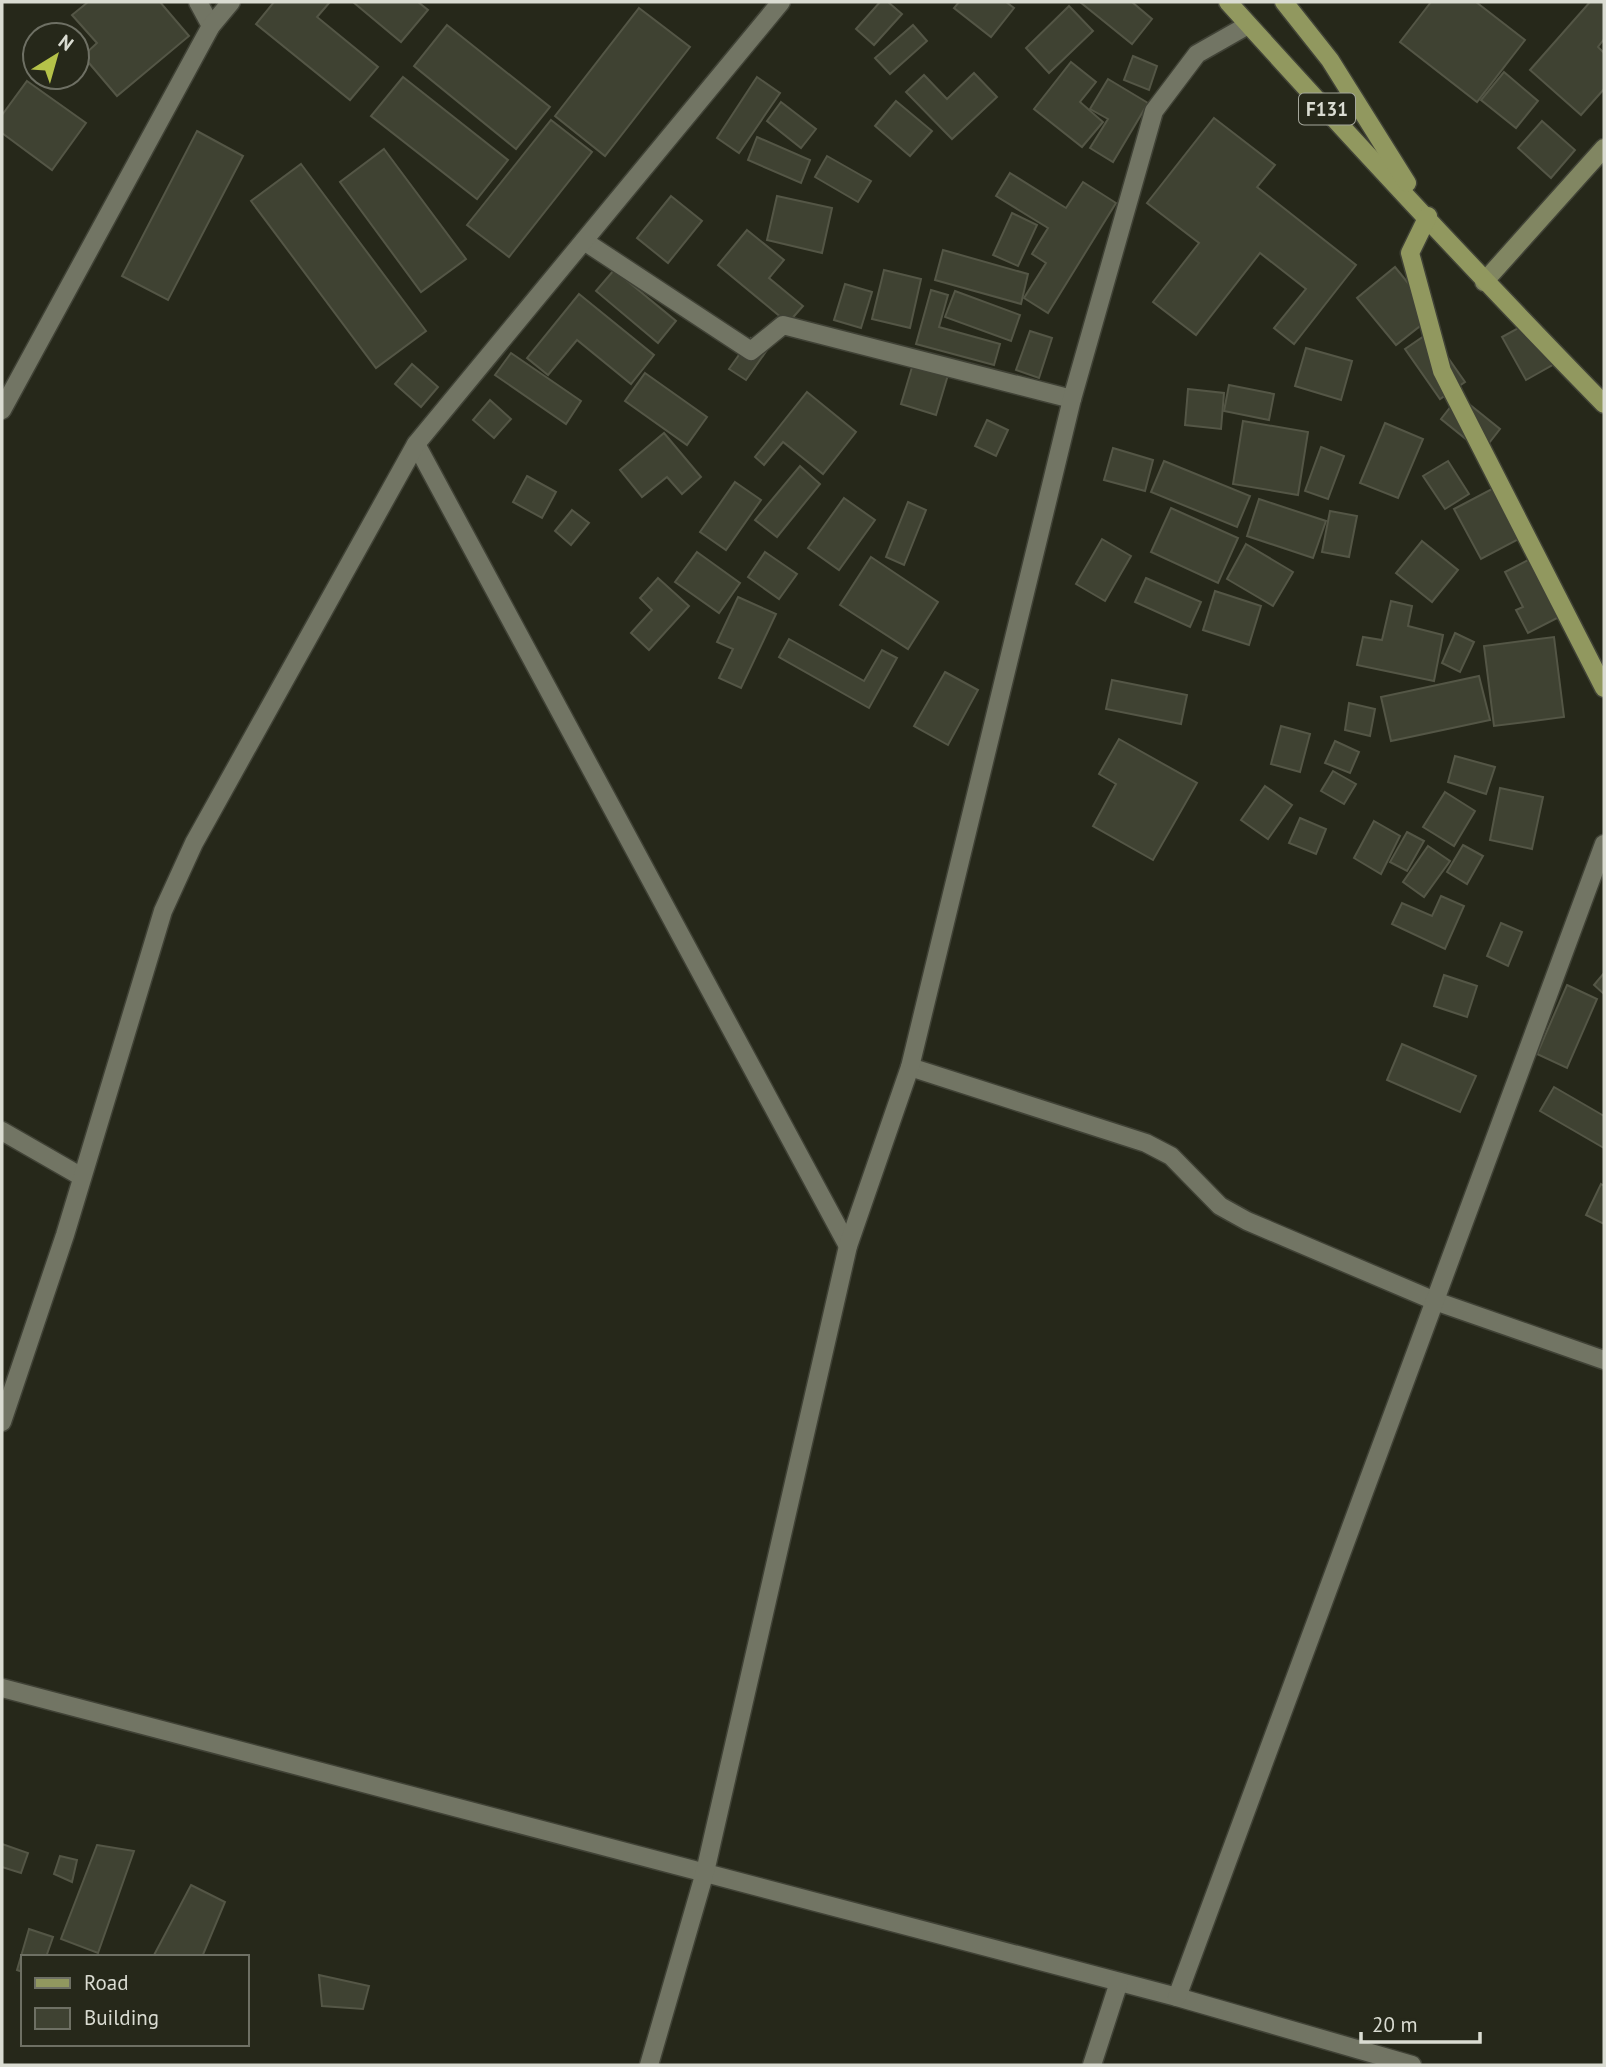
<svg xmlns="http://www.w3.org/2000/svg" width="1606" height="2067" font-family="'PT Sans',sans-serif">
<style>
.building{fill:#3f4232;stroke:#545646;stroke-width:2}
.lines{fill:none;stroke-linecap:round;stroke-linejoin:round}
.street-casing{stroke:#404236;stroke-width:21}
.secondary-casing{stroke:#404236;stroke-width:21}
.primary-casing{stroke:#404236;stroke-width:21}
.street{stroke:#727564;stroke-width:18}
.secondary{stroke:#818662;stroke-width:18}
.primary{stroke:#91985f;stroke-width:18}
.labels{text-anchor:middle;stroke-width:5;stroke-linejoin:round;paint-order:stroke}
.shield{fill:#26281a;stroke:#a4a69b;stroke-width:2}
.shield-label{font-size:19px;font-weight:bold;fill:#dadcd2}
</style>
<rect width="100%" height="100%" fill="#26281a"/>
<g class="building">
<polygon points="88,2 160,2 189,36 117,96 83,56 97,43 72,15"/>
<polygon points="274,2 330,2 317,17 378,67 350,100 256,24"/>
<polygon points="353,2 418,2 428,10 401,42"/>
<polygon points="880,2 888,2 902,14 874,45 856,29"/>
<polygon points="959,2 1006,2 1014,8 991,37 954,8"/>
<polygon points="1080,2 1132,2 1152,19 1132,44"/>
<polygon points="1431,2 1476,2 1525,40 1477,102 1400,42"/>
<polygon points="1590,2 1604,2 1604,39 1598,47 1604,53 1604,89 1581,115 1530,70"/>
<polygon points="1069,6 1093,31 1049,73 1026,48"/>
<polygon points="639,8 690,47 605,156 555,116"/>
<polygon points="447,25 550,107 516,149 414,66"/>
<polygon points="913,25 927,41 890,74 875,58"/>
<polygon points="1133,56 1157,66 1149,90 1124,80"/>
<polygon points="1071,62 1096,82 1080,102 1103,122 1082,147 1034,109"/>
<polygon points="1504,72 1538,101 1516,128 1481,100"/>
<polygon points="974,73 997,97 952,139 906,92 924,75 947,99"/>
<polygon points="403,77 508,160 477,199 371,116"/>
<polygon points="757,77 780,93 739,153 717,138"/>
<polygon points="1108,79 1148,103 1113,162 1090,148 1108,119 1090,109"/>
<polygon points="27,81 86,123 52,170 2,133 2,115"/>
<polygon points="896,101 932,131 910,156 875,126"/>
<polygon points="781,102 816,129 801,148 767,121"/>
<polygon points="1214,118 1275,165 1257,187 1356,265 1294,344 1274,328 1306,289 1260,253 1196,335 1153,302 1199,243 1147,203"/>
<polygon points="551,120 592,152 509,257 467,225"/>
<polygon points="1542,121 1575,150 1551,178 1518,148"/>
<polygon points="197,131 243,156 168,300 122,276"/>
<polygon points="757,137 810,160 801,183 748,160"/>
<polygon points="384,149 466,259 421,292 340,182"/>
<polygon points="827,156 871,181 858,202 815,177"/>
<polygon points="301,164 426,331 376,368 251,201"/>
<polygon points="1010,173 1066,208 1083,182 1116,203 1048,313 1024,298 1046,263 1032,254 1048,228 996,196"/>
<polygon points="671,196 702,221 668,263 637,238"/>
<polygon points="777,196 832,208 822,253 767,240"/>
<polygon points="1012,213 1037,225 1018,266 993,255"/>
<polygon points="747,230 784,260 769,278 803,306 788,323 718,265"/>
<polygon points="943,250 1028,274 1021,304 935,280"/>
<polygon points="1395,267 1434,315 1396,345 1357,298"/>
<polygon points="614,270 676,321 658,343 596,291"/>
<polygon points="884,270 921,279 910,328 872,319"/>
<polygon points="845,284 872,292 861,328 834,320"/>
<polygon points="931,290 948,295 939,327 1000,344 994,365 916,344"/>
<polygon points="955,291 1020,315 1011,341 945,317"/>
<polygon points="579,294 654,355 631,384 577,340 548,375 527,358"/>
<polygon points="1533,320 1556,363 1526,380 1502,337"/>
<polygon points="1030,331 1052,338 1039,378 1016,370"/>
<polygon points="1430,332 1465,382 1440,399 1405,349"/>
<polygon points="751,338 767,350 746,380 729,369"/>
<polygon points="1306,348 1352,361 1341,400 1295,386"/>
<polygon points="511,353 581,401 566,424 495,375"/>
<polygon points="916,354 951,365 936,415 901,404"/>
<polygon points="412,364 438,387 421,407 395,384"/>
<polygon points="645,373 707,417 687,445 625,401"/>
<polygon points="1229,385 1274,394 1269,420 1224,411"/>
<polygon points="1188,389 1224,393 1221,429 1185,425"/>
<polygon points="807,392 856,432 823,474 783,442 764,465 755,457"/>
<polygon points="1459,396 1500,429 1482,452 1441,419"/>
<polygon points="490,400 511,419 494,438 473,420"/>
<polygon points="987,420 1008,430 996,456 975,446"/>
<polygon points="1243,421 1308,432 1298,495 1233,484"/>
<polygon points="1385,423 1423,439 1398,498 1360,483"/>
<polygon points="664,433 701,477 682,494 667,477 642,497 620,470"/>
<polygon points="1321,447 1344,456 1328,499 1305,491"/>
<polygon points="1113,448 1153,460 1145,491 1104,480"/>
<polygon points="1164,461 1250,496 1237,527 1151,492"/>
<polygon points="1448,461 1469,494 1445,509 1423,476"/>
<polygon points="800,466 820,484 777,537 755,520"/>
<polygon points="527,476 556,492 542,518 513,502"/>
<polygon points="1507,481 1534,531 1481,559 1454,509"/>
<polygon points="735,482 761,500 726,550 700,532"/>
<polygon points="844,498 875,520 839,570 808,548"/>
<polygon points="1259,499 1326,521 1313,558 1247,536"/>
<polygon points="908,502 926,510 904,565 886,557"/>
<polygon points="1171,508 1238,538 1218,583 1151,552"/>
<polygon points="572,510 589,523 571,545 555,531"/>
<polygon points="1330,511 1357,516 1349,557 1322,552"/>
<polygon points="1102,539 1131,556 1105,601 1076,584"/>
<polygon points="1422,541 1458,570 1432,602 1396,573"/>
<polygon points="1246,544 1293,572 1273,606 1227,579"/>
<polygon points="697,552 740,583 719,613 675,582"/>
<polygon points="765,552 797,574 779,599 748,577"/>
<polygon points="871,557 938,602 908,649 840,605"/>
<polygon points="1534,557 1563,615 1528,633 1516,610 1523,607 1505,572"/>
<polygon points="658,578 689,606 649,650 631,633 652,610 640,598"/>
<polygon points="1146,578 1201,602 1190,627 1135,602"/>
<polygon points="1215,591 1261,606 1249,645 1203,630"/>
<polygon points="738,597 776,614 741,688 719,678 733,649 717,642"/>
<polygon points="1391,601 1412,606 1408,626 1443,635 1434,681 1357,665 1363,637 1382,640"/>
<polygon points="1455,633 1474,642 1460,672 1442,663"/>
<polygon points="1554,637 1564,717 1494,726 1484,646"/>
<polygon points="789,639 864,681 882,650 897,658 869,708 779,657"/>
<polygon points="945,672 978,690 948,745 914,726"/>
<polygon points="1479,676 1490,720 1391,741 1381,697"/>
<polygon points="1112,680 1187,695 1181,724 1106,709"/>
<polygon points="1349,703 1375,709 1370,736 1345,730"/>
<polygon points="1281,726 1310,734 1300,772 1271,764"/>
<polygon points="1119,739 1197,783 1153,860 1093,826 1116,784 1099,774"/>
<polygon points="1335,741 1359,752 1350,773 1325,763"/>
<polygon points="1455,756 1495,767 1486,794 1448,782"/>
<polygon points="1333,771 1356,784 1344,804 1321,791"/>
<polygon points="1265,786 1292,805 1268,839 1241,820"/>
<polygon points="1500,788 1543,797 1532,849 1490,840"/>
<polygon points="1445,792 1475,811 1454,846 1423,827"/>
<polygon points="1300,818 1326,829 1316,854 1289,843"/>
<polygon points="1374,821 1400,836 1381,874 1354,858"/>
<polygon points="1407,832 1424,841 1407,871 1390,862"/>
<polygon points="1463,845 1483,856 1467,884 1447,872"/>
<polygon points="1428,846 1450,861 1424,897 1403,882"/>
<polygon points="1441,896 1464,906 1445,949 1392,924 1402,903 1432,916"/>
<polygon points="1501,923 1522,932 1508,966 1487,956"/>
<polygon points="1604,973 1604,994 1594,985"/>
<polygon points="1444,975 1477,986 1467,1017 1434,1006"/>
<polygon points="1567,985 1597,999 1567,1068 1537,1054"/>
<polygon points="1402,1044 1476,1076 1460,1112 1387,1080"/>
<polygon points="1554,1087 1604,1116 1604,1148 1540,1111"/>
<polygon points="1601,1184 1604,1186 1604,1224 1586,1215"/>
<polygon points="2,1844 28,1853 21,1873 2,1867"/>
<polygon points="97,1845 134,1851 98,1953 61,1939"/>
<polygon points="60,1856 77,1860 72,1882 54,1874"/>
<polygon points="191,1885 225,1902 202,1957 153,1957"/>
<polygon points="29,1929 53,1937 46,1957 23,1957 23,1972 17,1970"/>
<polygon points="319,1975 369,1986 363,2009 322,2006"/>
</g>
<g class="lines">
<g class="street-casing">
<g id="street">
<polyline points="198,2 211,26"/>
<polyline points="584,241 751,351 783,325 1072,399"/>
<polyline points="2,410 211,26 231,2"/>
<polyline points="416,444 848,1246"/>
<polyline points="910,1067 1146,1143 1171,1156 1220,1206 1247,1221 1435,1301 1604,1360"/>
<polyline points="2,1131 82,1177"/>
<polyline points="2,1422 65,1235 163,911 194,843 416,444 781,2"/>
<polyline points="2,1688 1177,1997 1412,2065"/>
<polyline points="1177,1997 1604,844"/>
<polyline points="649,2065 705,1872 848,1246 910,1067 1072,399 1154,111 1197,54 1248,25"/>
<polyline points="1092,2065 1119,1982"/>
</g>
</g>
<g class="secondary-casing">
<polyline id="secondary" points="1484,282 1604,148"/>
</g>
<g class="primary-casing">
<g id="primary">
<path d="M 1228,2 C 1351,138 1476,273 1604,404"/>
<polyline points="1284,2 1330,60 1407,183"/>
<polyline points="1428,216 1410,253 1442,371 1604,688"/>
</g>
</g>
<use href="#street" class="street"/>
<use href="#secondary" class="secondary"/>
<use href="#primary" class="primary"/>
</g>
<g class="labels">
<rect class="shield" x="1299" y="93.5" width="56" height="31" rx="5"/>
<g class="shield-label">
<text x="1327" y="116">F131</text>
</g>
</g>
<rect width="1606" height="2067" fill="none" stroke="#dadcd2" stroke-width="7"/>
<rect x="21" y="1955" width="228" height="91" fill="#26281a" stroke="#6e7064" stroke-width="2"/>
<rect x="35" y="1978" width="35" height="10" fill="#91985f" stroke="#6e7064" stroke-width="2"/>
<text x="84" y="1990" font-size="21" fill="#dadcd2">Road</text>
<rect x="35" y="2008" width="35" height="21" fill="#3f4232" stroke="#6e7064" stroke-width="2"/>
<text x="84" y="2025" font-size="21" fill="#dadcd2">Building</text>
<g transform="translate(56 56) rotate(37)"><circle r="33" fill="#26281a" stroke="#6e7064" stroke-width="2"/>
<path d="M0-5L12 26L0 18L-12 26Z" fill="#b5c249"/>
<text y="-10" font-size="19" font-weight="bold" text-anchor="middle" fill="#dadcd2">N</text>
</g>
<path d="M1361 2032v10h119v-10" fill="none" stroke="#dadcd2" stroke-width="3.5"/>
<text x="1372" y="2032" font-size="21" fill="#dadcd2" stroke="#26281a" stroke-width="5" paint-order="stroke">20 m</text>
</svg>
